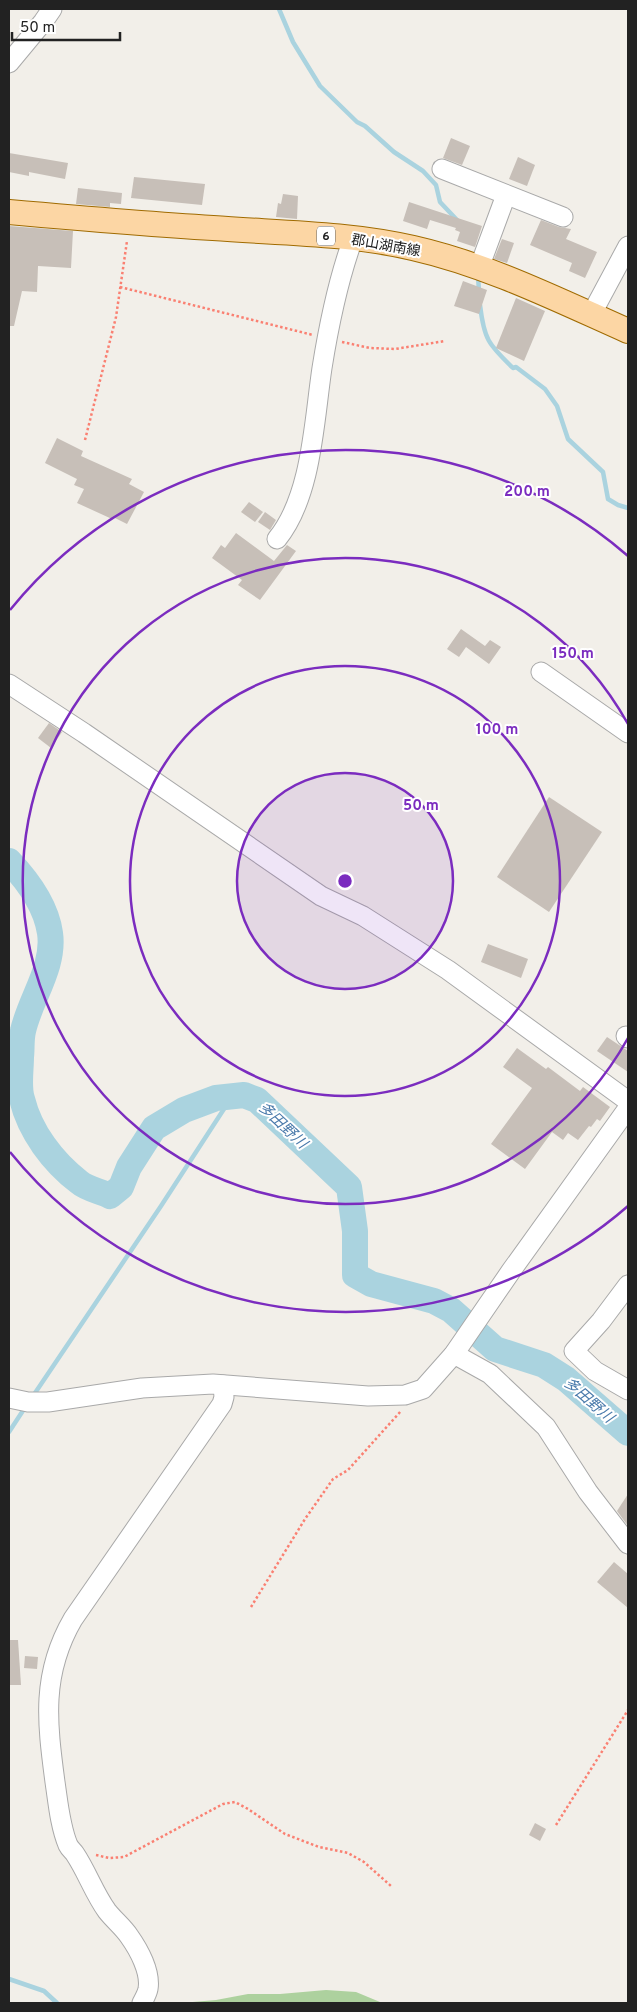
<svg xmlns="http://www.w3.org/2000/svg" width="637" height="2012" font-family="Overpass,'Noto Sans JP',sans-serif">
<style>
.forest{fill:#add19e}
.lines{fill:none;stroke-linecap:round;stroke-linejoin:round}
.stream{stroke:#aad3df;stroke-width:4.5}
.river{stroke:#aad3df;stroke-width:26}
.building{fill:#c7bfb8}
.minor-casing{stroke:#a9a9a9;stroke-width:21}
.major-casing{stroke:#a06b00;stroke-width:26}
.path{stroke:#fa8072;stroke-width:2.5;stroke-dasharray:2.5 2.5;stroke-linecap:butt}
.minor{stroke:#fff;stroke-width:19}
.major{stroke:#fcd6a4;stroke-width:24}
.ring{fill:none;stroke:#7b2cbf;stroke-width:2.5}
.labels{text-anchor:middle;stroke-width:4;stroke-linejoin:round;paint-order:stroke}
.shield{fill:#fff;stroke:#646464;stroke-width:1}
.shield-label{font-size:12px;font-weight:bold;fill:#222}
.street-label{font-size:14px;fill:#222;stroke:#fff}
.water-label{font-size:15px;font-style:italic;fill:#4a7aab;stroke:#fff}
.centre{fill:#7b2cbf;stroke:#fff;stroke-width:2.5}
.ring-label{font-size:15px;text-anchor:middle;font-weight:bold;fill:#7b2cbf;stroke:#fff;stroke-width:4;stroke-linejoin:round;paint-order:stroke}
</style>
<rect width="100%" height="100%" fill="#f2efe9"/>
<polygon class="forest" points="326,1990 356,1992 380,2002 439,2003 181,2003 216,2000 248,1994 280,1994"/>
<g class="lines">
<g class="stream">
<polyline points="279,9 293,42 320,86 357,122 365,126 394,152 423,171 436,185 440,202 457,220"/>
<polyline points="478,275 479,292"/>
<path d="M 480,305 C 484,339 488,344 513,368 L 516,367 L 545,389 L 557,406 L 568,439 L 603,472 L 608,499 L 618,505 L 628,508"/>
<polyline points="33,1396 161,1206 233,1095"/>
<polyline points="9,1432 26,1406"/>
<polyline points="9,1979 44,1991 57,2003"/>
</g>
<path class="river" d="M 9,861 C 28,881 46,905 50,933 C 55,967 30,999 23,1031 C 21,1039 22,1049 21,1057 C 21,1070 18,1087 22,1099 C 30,1132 53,1162 79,1182 C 87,1189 100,1191 110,1196 L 121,1187 L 129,1167 L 154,1128 L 184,1110 L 216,1098 L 244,1095 L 257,1100 L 349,1187 L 355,1231 L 355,1275 L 371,1284 L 434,1301 L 451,1310 L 495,1349 L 544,1365 L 566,1379 L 628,1433"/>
</g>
<g class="building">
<polygon points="451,138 470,146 462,165 443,158"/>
<polygon points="9,153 68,163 65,179 29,172 29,176 9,172"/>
<polygon points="518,157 535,165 527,186 509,179"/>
<polygon points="134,177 205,184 202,205 131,198"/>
<polygon points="78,188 122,193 121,204 110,203 110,207 76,204"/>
<polygon points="283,194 298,196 297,219 276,217 278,203 281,204"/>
<polygon points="409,202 482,226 475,247 457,241 460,232 455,230 456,228 430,220 427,229 403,221"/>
<polygon points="541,220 559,227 571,229 566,239 597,252 585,278 569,271 572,263 530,245"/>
<polygon points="9,226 73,231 71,268 38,266 37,292 22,291 14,326 9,326"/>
<polygon points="502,239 514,243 507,263 494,259"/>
<polygon points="463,281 487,290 479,314 454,306"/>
<polygon points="516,298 545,311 524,361 496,348"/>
<polygon points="57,438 83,451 81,456 132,479 129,484 144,492 127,524 113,517 112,519 77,503 84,489 74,485 77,479 45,463"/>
<polygon points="249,502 263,512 255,522 241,512"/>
<polygon points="265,512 276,520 270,530 258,522"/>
<polygon points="236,533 274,561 287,545 296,551 260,600 238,585 242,580 212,558 221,545 225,548"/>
<polygon points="461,629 485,646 490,640 501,647 489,664 466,647 459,657 447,649"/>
<polygon points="49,723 62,732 51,748 38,738"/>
<polygon points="549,797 602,832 549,912 497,877"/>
<polygon points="488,944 528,959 521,978 481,962"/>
<polygon points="607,1037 628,1051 628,1072 597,1051"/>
<polygon points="517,1048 546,1069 548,1067 580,1091 583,1087 610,1107 600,1121 597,1119 591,1127 589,1126 578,1140 568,1133 563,1140 552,1132 525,1169 491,1144 532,1088 503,1067"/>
<polygon points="628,1494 628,1526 617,1511"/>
<polygon points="614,1562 628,1574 628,1608 597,1582"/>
<polygon points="9,1640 18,1640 21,1685 9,1685"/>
<polygon points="25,1656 38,1657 37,1669 24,1668"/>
<polygon points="535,1823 546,1829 540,1841 529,1835"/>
</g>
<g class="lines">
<g class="minor-casing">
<g id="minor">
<polyline points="9,63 43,22 52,9"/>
<polyline points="442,169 563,217"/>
<polyline points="479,268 506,195"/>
<polyline points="591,315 628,246"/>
<path d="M 277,539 C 312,496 314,421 322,368 C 329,324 338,280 353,239"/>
<polyline points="541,672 628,733"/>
<polyline points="9,684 84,733 321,896 363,916 448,970 628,1101"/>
<polyline points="626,1036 628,1038"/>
<polyline points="628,1285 601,1321 574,1351 595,1371 628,1390"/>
<polyline points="454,1354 490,1374 546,1427 588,1492 628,1544"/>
<polyline points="9,1398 28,1402 48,1402 142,1388 213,1384 368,1396 405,1395 423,1389 454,1354 511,1271 628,1108"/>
<path d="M 142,2003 C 144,1999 147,1994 148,1989 C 151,1972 139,1950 129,1936 C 123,1927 114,1920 107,1911 C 94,1893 87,1872 75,1854 C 73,1851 70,1849 68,1845 C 60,1826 58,1802 55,1782 C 47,1722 41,1674 73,1619 L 222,1404 L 224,1397 L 223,1385"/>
</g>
</g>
<g class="major-casing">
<path id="major" d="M 9,212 C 77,218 145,224 213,228 C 279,233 348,233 413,248 C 488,265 558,300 628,331"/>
</g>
<g class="path">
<polyline points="120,287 313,335"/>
<polyline points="342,342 370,348 395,349 445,341"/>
<polyline points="85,440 116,317 127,241"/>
<polyline points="251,1607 305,1519 333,1479 348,1470 401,1411"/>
<polyline points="556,1825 628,1710"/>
<polyline points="96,1855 109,1858 124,1857 223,1804 235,1802 248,1809 285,1834 319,1847 348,1853 364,1862 391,1886"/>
</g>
<use href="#minor" class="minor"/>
<use href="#major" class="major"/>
</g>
<circle cx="345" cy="881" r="108" fill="#7b2cbf" fill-opacity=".12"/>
<g class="ring">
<circle cx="345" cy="881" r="108"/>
<circle cx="345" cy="881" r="215"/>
<path d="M628 1038A323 323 0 1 1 628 724"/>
<path d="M628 1206A431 431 0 0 1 10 1152M10 610A431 431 0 0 1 628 556"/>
</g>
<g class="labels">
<rect class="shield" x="317" y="226.5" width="18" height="19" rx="4"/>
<g class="shield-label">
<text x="326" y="240">6</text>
</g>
<g class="street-label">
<text transform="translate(386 245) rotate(10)" y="5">郡山湖南線</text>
</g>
<g class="water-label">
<text transform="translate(283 1125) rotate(43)" y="5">多田野川</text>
<text transform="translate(589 1400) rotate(41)" y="5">多田野川</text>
</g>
</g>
<circle cx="345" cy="881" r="8" class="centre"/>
<g class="ring-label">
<text x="527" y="496">200 m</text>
<text x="573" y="658">150 m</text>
<text x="497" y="734">100 m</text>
<text x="421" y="810">50 m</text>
</g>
<rect width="637" height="2012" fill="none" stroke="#222222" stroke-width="20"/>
<path d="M12 32v8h108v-8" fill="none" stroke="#222222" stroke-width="2.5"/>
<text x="20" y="32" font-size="15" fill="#222222" stroke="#ffffff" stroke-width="4" paint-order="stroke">50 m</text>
</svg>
